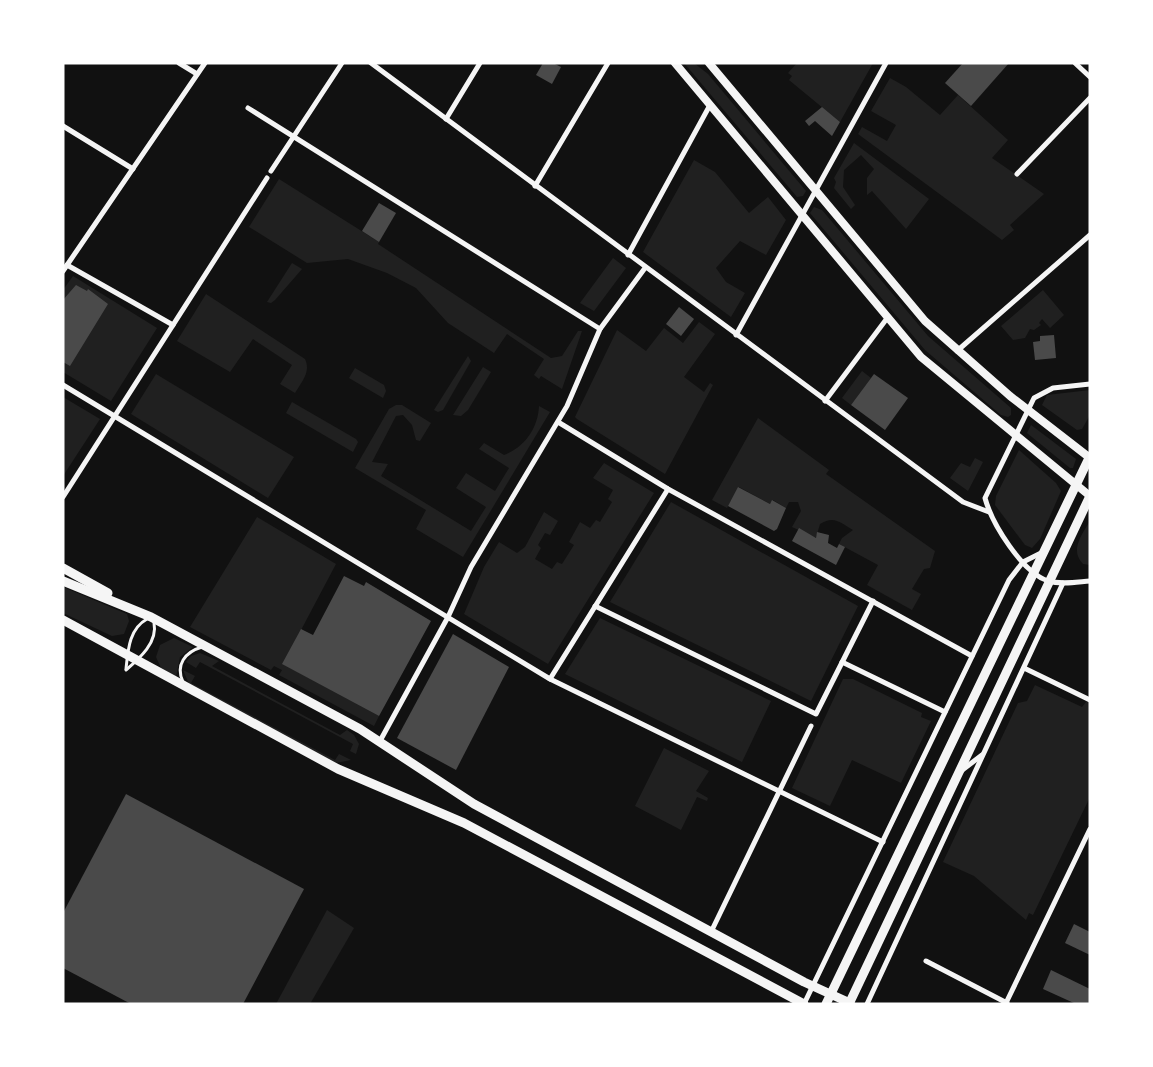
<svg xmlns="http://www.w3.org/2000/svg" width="1153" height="1067" font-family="'Fira Sans Condensed',sans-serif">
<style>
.green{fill:#202020}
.building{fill:#4a4a4a}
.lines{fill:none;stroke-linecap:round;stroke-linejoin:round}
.service{stroke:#f5f5f5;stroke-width:3}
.minor{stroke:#f5f5f5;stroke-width:5}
.secondary{stroke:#f5f5f5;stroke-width:8}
.primary{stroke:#f5f5f5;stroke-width:9}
</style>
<rect width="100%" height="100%" fill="#111"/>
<g class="green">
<polygon points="684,63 694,63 708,74 806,191 803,196 797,197"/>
<polygon points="797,63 873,63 840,122 789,80 792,76 788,73"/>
<polygon points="890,78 906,87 940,115 958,95 1008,140 992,158 1044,194 1010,225 1014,230 1002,240 858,134 862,127 887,141 896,125 871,111"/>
<polygon points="854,143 929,199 906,229 872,191 867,195 867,178 874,169 861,155 844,170 843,187 855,205 851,209 834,188 836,182 834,178"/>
<polygon points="694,160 715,172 749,213 768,197 786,220 766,255 740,241 716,268 726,282 745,293 731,317 643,252"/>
<polygon points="279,179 379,242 378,244 551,358 562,356 578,331 582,331 562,389 541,376 539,379 534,375 544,359 507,334 494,353 448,323 416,288 387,273 348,259 307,263 249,227"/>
<polygon points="814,207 822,210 928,336 1011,408 1011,415 1008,417 1001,415 925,350 810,213"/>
<polygon points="613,258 626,268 594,311 580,303"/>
<polygon points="292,263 302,269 275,300 271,303 267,302"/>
<polygon points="73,276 157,328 111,401 63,372 63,290"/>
<polygon points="1043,290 1064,315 1050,328 1042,319 1039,323 1041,325 1034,330 1030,329 1025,338 1013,340 1001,326"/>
<path d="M 206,294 L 305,359 C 311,372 302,381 295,393 L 280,384 L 292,365 L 253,339 L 230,372 L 177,341 Z"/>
<polygon points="699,322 715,334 684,377 704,392 710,383 713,385 665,474 577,419 575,417 617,330 646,351 664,328 683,343"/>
<polygon points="468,356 471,361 443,410 438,412 434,410"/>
<polygon points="483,367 491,372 468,410 461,416 453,415"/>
<polygon points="355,368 384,385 386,391 383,398 349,378"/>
<polygon points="862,371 871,378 851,405 842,398"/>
<polygon points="156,374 294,457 268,498 131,414"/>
<polygon points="1090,390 1090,415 1082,429 1077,430 1042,405 1047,395"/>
<polygon points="63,397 100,419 63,476"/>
<polygon points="292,402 356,439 358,442 353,452 286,413"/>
<path d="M 396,405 L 402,405 L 431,423 L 420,441 L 416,440 L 412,425 L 403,415 L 396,416 L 372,462 L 388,464 L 381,476 L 471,531 L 486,507 L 456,488 L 466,473 L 495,491 L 509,468 L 479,449 L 484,443 L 504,455 C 525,447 538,428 539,406 L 550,412 L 463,557 L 416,529 L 426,510 L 355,468 L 389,409 Z"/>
<path d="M 758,418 L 829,470 L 826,474 L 935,551 L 930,568 L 924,569 L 912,589 L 921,594 L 912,610 L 867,585 L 878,565 L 839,544 L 842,538 L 853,530 C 841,523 834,515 820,524 L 816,538 L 792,527 L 801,511 L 798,502 L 789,502 L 786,508 L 773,500 L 770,504 L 739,487 L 727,508 L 712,500 Z"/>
<polygon points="1031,425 1076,459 1073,468 1070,468 1027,433"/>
<polygon points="1019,450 1056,483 1061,491 1040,539 1032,548 1025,545 995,505 996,496"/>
<polygon points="975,458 983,462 968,491 950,478 961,463 970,467"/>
<polygon points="604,463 654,493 548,664 464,614 484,567 499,542 517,553 525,547 544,512 558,521 550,535 545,533 538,545 541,548 535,559 552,569 557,562 562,564 574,545 569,542 580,522 590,528 596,520 600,522 612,502 608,499 613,490 593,478"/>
<polygon points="671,502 858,606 811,701 610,602"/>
<polygon points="257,517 336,564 283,664 379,716 374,726 279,675 282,670 274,666 271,670 190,627"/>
<path d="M 1090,521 L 1090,565 L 1083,564 C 1070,550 1081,536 1090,521 Z"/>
<polygon points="63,587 127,614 129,621 124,634 112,636 63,613"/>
<polygon points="600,618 771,701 742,762 565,674"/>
<polygon points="174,638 193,647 180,657 176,677 161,668 156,657 160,645"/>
<polygon points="200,653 219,661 212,666 340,735 347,730 354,735 359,744 356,754 350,751 353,744 200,662 196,668 186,662 191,656"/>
<polygon points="183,670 195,676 191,683 335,760 339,754 351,760 336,763 189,684"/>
<polygon points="843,679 853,679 922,713 921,717 931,721 901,783 852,760 830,806 792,788"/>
<polygon points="1035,685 1082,707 1090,697 1090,797 1033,915 1029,913 1026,920 974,876 943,862 1018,703 1027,701"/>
<polygon points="664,748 709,771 696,791 708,798 707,801 697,797 681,830 635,806"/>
<polygon points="327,910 354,928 310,1004 276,1004"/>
</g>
<g class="building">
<polygon points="543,63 553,63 561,67 552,84 536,75"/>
<polygon points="963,63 1009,63 971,106 945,83"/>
<polygon points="822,107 840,122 832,136 815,121 809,126 805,121"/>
<polygon points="379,203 396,213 379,242 362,231"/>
<polygon points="76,285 87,291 88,289 108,304 70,366 63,362 63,300"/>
<polygon points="679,307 694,319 681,336 666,324"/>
<polygon points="1054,335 1056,358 1035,360 1033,342 1040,341 1040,336"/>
<polygon points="874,374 908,398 885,430 851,405"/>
<polygon points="738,487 770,504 772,500 786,508 777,529 774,531 728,506"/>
<polygon points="799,528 816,538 817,532 829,535 828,543 837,548 839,544 845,547 836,565 792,541"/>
<polygon points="344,576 364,586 366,582 431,621 379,716 282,664 301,629 313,635"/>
<polygon points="453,634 509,667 456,770 397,738"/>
<polygon points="126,794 304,889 243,1004 131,1004 63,968 63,913"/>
<polygon points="1074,924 1090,932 1090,955 1065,943"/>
<polygon points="1051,970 1090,989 1090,1004 1076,1004 1043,989"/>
</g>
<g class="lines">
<g class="service">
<path d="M 126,669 C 128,650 129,629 147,619"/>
<path d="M 126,670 C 140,658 158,642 154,623"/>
<path d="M 183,682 C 175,665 185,652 202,647"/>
</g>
<g class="minor">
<polyline points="179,63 197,74"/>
<polyline points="371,63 963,502 989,512"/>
<polyline points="1075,63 1090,77"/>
<polyline points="248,108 600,329"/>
<polyline points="446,119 480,63"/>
<polyline points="63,126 133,169"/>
<polyline points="271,171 342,63"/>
<polyline points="1017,174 1090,98"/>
<polyline points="535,186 608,63"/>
<polyline points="628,255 710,105"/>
<polyline points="67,265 173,325"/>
<polyline points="63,271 205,63"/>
<polyline points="736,335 886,63"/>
<polyline points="957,351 1090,235"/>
<path d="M 1090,384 L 1053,388 L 1034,398 L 985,498 C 992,524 1022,572 1048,581 C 1061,585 1077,582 1090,581"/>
<polyline points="63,385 550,679 883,842"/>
<polyline points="825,401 888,317"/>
<polyline points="558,422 668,489 972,656"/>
<polyline points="63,497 267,178"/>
<polyline points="595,606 816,714 873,601"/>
<polyline points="842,662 945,712"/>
<polyline points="1024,668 1090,700"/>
<polyline points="550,679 668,489"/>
<polyline points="380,741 448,617 471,567 567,406 600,329 645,268"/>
<polyline points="961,771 982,755"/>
<polyline points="711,932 811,726"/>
<polyline points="926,961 1007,1003"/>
<polyline points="1006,1003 1090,829"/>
<polyline points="804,1004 1009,580 1023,562 1043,552"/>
<polyline points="867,1004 1063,583"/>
</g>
<g class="secondary">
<polyline points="675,63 921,357 1090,496"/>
<polyline points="709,63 925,321 1010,396 1090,458"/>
</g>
<g class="primary">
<polyline points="63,568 108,593"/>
<polyline points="63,581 151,617 360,729 474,804 804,982 850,1003"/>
<polyline points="63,620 338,769 464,823 804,1004"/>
<polyline points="826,1004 1090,456"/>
<polyline points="849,1004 1090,496"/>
</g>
</g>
<rect width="1153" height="1067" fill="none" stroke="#ffffff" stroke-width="129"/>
</svg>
